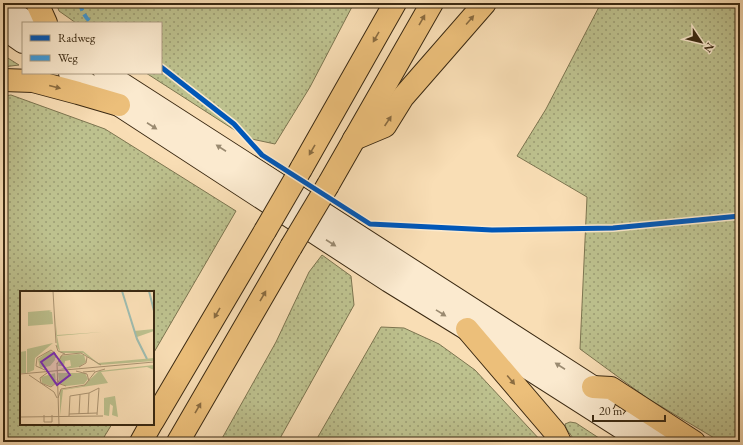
<svg xmlns="http://www.w3.org/2000/svg" width="743" height="445" font-family="'EB Garamond',serif">
<style>
.grass{fill:url(#grass-dots);stroke:#7c7550}
.lines{fill:none;stroke-linecap:round;stroke-linejoin:round}
.secondary-casing{stroke:#3a2912;stroke-width:24}
.motorway-casing{stroke:#3a2912;stroke-width:24}
.secondary{stroke:#fbeacf;stroke-width:22}
.motorway{stroke:#ecbf7a;stroke-width:22}
.motorway-bridge-casing{stroke:#3a2912;stroke-width:24;stroke-linecap:butt}
.motorway-bridge{stroke:#ecbf7a;stroke-width:22}
.quiet{stroke:#3e9cde;stroke-width:4;stroke-dasharray:8 4;stroke-linecap:butt}
.cycleway-casing{stroke:#fbeacf;stroke-width:8}
.cycleway{stroke:#0057b8;stroke-width:5}
.oneway{fill:#8a6c41}
.oneway2{fill:#9a8a70}
.inset-river{fill:none;stroke:#9ebcb0;stroke-width:2}
.inset-road{fill:none;stroke:#ad9674;stroke-width:1}
.view{fill:#7b2cbf;fill-opacity:0.15;stroke:#7b2cbf;stroke-width:2}
.inset-edge{fill:none;stroke:#3a2912;stroke-width:2}
</style>
<defs>
<pattern id="grass-dots" width="8" height="8" patternUnits="userSpaceOnUse"><rect width="8" height="8" fill="#bdc18e"/><path d="M2 2h.1M6 6h.1" fill="none" stroke="#9b9d73" stroke-width="1.8" stroke-linecap="round"/></pattern>
</defs>
<rect width="100%" height="100%" fill="#f9deb5"/>
<filter id="stains"><feTurbulence type="fractalNoise" baseFrequency=".005" numOctaves="4"/><feColorMatrix values="0 0 0 0 .2 0 0 0 0 .09 0 0 0 0 .02 0 0 0 .5 -.17"/></filter>
<radialGradient id="worn" r=".72"><stop offset=".6" stop-color="#630" stop-opacity="0"/><stop offset="1" stop-color="#630" stop-opacity=".3"/></radialGradient>
<g class="grass">
<polygon points="56,3 354,3 310,87 275,144 247,138 146,73 161,73 161,23 76,23 59,11"/>
<polygon points="601,3 740,3 740,442 721,442 647,398 580,349 587,197 517,156 546,109"/>
<polygon points="3,55 19,65 3,67"/>
<polygon points="11,95 105,129 236,211 153,354 153,292 21,292 21,424 112,424 101,442 3,442 3,96"/>
<polygon points="322,255 351,276 354,305 278,442 220,442 276,342 309,272"/>
<polygon points="381,327 404,328 439,344 475,370 542,442 315,442"/>
<path d="M 570,422 L 576,423 L 605,442 L 575,442 C 572,435 566,431 565,424 Z"/>
</g>
<g class="lines">
<g class="secondary-casing">
<g id="secondary">
<polyline points="3,6 28,23"/>
<polyline points="3,28 23,42"/>
<polyline points="70,73 389,281 467,329 644,442"/>
<polyline points="105,73 593,387 604,402"/>
<polyline points="633,420 668,442"/>
</g>
</g>
<g class="motorway-casing">
<g id="motorway">
<polyline points="37,3 46,23"/>
<polyline points="3,80 33,81 78,93 119,105"/>
<polyline points="354,139 385,126 403,97 485,3"/>
<polyline points="301,169 395,3"/>
<polyline points="328,185 432,3"/>
<polyline points="467,329 555,432 560,442"/>
<polyline points="593,387 611,388 694,442"/>
<polyline points="153,421 265,231"/>
<polyline points="141,442 151,424"/>
<polyline points="178,442 291,247"/>
</g>
</g>
<use href="#secondary" class="secondary"/>
<use href="#motorway" class="motorway"/>
<g class="motorway-bridge-casing">
<g id="motorway-bridge">
<polyline points="265,231 301,169"/>
<polyline points="291,247 328,185"/>
</g>
</g>
<use href="#motorway-bridge" class="motorway-bridge"/>
<path class="quiet" d="M 80,3 C 81,10 86,19 92,23"/>
<g class="cycleway-casing">
<polyline id="cycleway" points="161,67 234,124 262,155 370,224 492,230 613,228 740,216"/>
</g>
<use href="#cycleway" class="cycleway"/>
</g>
<defs><path id="oneway-solid" d="M-6-.8H1V-3.2L6.5 0L1 3.2V.8H-6Z"/></defs>
<g class="oneway">
<use href="#oneway-solid" transform="translate(422 20) rotate(-60)"/>
<use href="#oneway-solid" transform="translate(470 20) rotate(-49)"/>
<use href="#oneway-solid" transform="translate(376 37) rotate(120)"/>
<use href="#oneway-solid" transform="translate(55 87) rotate(14)"/>
<use href="#oneway-solid" transform="translate(388 121) rotate(-56)"/>
<use href="#oneway-solid" transform="translate(312 150) rotate(120)"/>
<use href="#oneway-solid" transform="translate(263 296) rotate(-60)"/>
<use href="#oneway-solid" transform="translate(217 313) rotate(120)"/>
<use href="#oneway-solid" transform="translate(511 380) rotate(50)"/>
<use href="#oneway-solid" transform="translate(198 408) rotate(-60)"/>
</g>
<g class="oneway2">
<use href="#oneway-solid" transform="translate(152 126) rotate(33)"/>
<use href="#oneway-solid" transform="translate(221 148) rotate(-147)"/>
<use href="#oneway-solid" transform="translate(331 243) rotate(33)"/>
<use href="#oneway-solid" transform="translate(441 313) rotate(32)"/>
<use href="#oneway-solid" transform="translate(560 366) rotate(-147)"/>
</g>
<g transform="translate(20 291)">
<rect width="134" height="134" fill="#f9deb5"/>
<path d="M 32,19 L 29,20 L 32,21 L 33,33 L 8,35 L 8,21 ZM 35,24 L 37,44 L 82,41 L 37,45 L 40,60 L 63,60 L 78,72 L 134,67 L 134,70 L 79,74 L 63,62 L 41,62 L 37,56 ZM 134,38 L 134,40 L 117,46 L 125,64 L 114,40 ZM 33,52 L 15,67 L 14,79 L 7,82 L 7,58 ZM 6,60 L 6,82 L 0,82 L 0,61 ZM 29,60 L 35,62 L 35,69 L 30,75 L 20,77 L 18,68 ZM 59,63 L 64,64 L 66,71 L 59,76 L 37,79 L 51,75 L 50,69 L 45,70 L 44,75 L 38,75 L 40,65 ZM 134,74 L 134,79 L 127,76 L 81,81 L 88,92 L 43,99 L 40,124 L 40,99 L 63,95 L 79,80 ZM 35,82 L 36,92 L 31,95 L 22,92 L 21,86 ZM 38,82 L 65,82 L 68,88 L 64,93 L 46,95 L 39,92 Z" fill="#bdc18e"/>
<path d="M 95,105 L 98,126 L 92,124 L 93,115 L 90,113 L 89,125 L 84,124 L 84,107 Z" fill="#bdc18e"/>
<path class="inset-river" d="M 102,0 L 117,48 L 127,68M 129,0 L 134,20"/>
<path class="inset-road" d="M 33,0 L 36,52M 36,54 L 38,60 L 45,63M 37,72 L 39,134M 37,73 L 42,64 L 61,62 L 81,74M 59,76 L 66,72 L 67,66M 25,79 L 16,75 L 17,67 L 31,59 L 35,62 L 36,67M 56,80 L 67,83 L 69,90M 63,81 L 75,80M 27,82 L 20,87 L 21,92 L 31,96 L 37,91M 0,83 L 134,71M 9,84 L 34,101 L 37,107M 37,88 L 40,93 L 46,95M 38,107 L 41,98 L 65,94 L 75,81 L 85,78M 49,123 L 77,122M 59,123 L 60,104M 68,123 L 69,102M 24,124 L 24,131 L 32,131 L 32,124M 49,125 L 50,105 L 69,102 L 79,97 L 77,124M 0,126 L 83,125"/>
<path class="view" d="M 34,62 L 50,84 L 37,94 L 21,71 Z"/>
<rect width="134" height="134" class="inset-edge"/>
</g>
<rect width="743" height="445" fill="none" stroke="#f9deb5" stroke-width="16"/>
<rect x="4" y="4" width="735" height="437" fill="none" stroke="#3a2912" stroke-width="2"/>
<rect x="8" y="8" width="727" height="429" fill="none" stroke="#3a2912"/>
<rect x="22" y="22" width="140" height="52" fill="#fbeacf" stroke="#ae9d83"/>
<rect x="30" y="35" width="20" height="6" fill="#0057b8" stroke="#ae9d83"/>
<text x="58" y="42" font-size="12" fill="#3a2912">Radweg</text>
<rect x="30" y="55" width="20" height="6" fill="#3e9cde" stroke="#ae9d83"/>
<text x="58" y="62" font-size="12" fill="#3a2912">Weg</text>
<g transform="translate(701 42) rotate(125)" stroke="#fbeacf" stroke-width="3" paint-order="stroke">
<path d="M0-3L7 15L0 10L-7 15Z" fill="#3a2912"/>
<text y="-6" font-size="11" font-weight="bold" text-anchor="middle" fill="#3a2912">N</text>
</g>
<path d="M593 415v6h72v-6" fill="none" stroke="#3a2912" stroke-width="2"/>
<text x="599" y="415" font-size="12" fill="#3a2912" stroke="#fbeacf" stroke-width="3" paint-order="stroke">20 m</text>
<rect width="100%" height="100%" filter="url(#stains)"/>
<rect width="100%" height="100%" fill="url(#worn)"/>
</svg>
